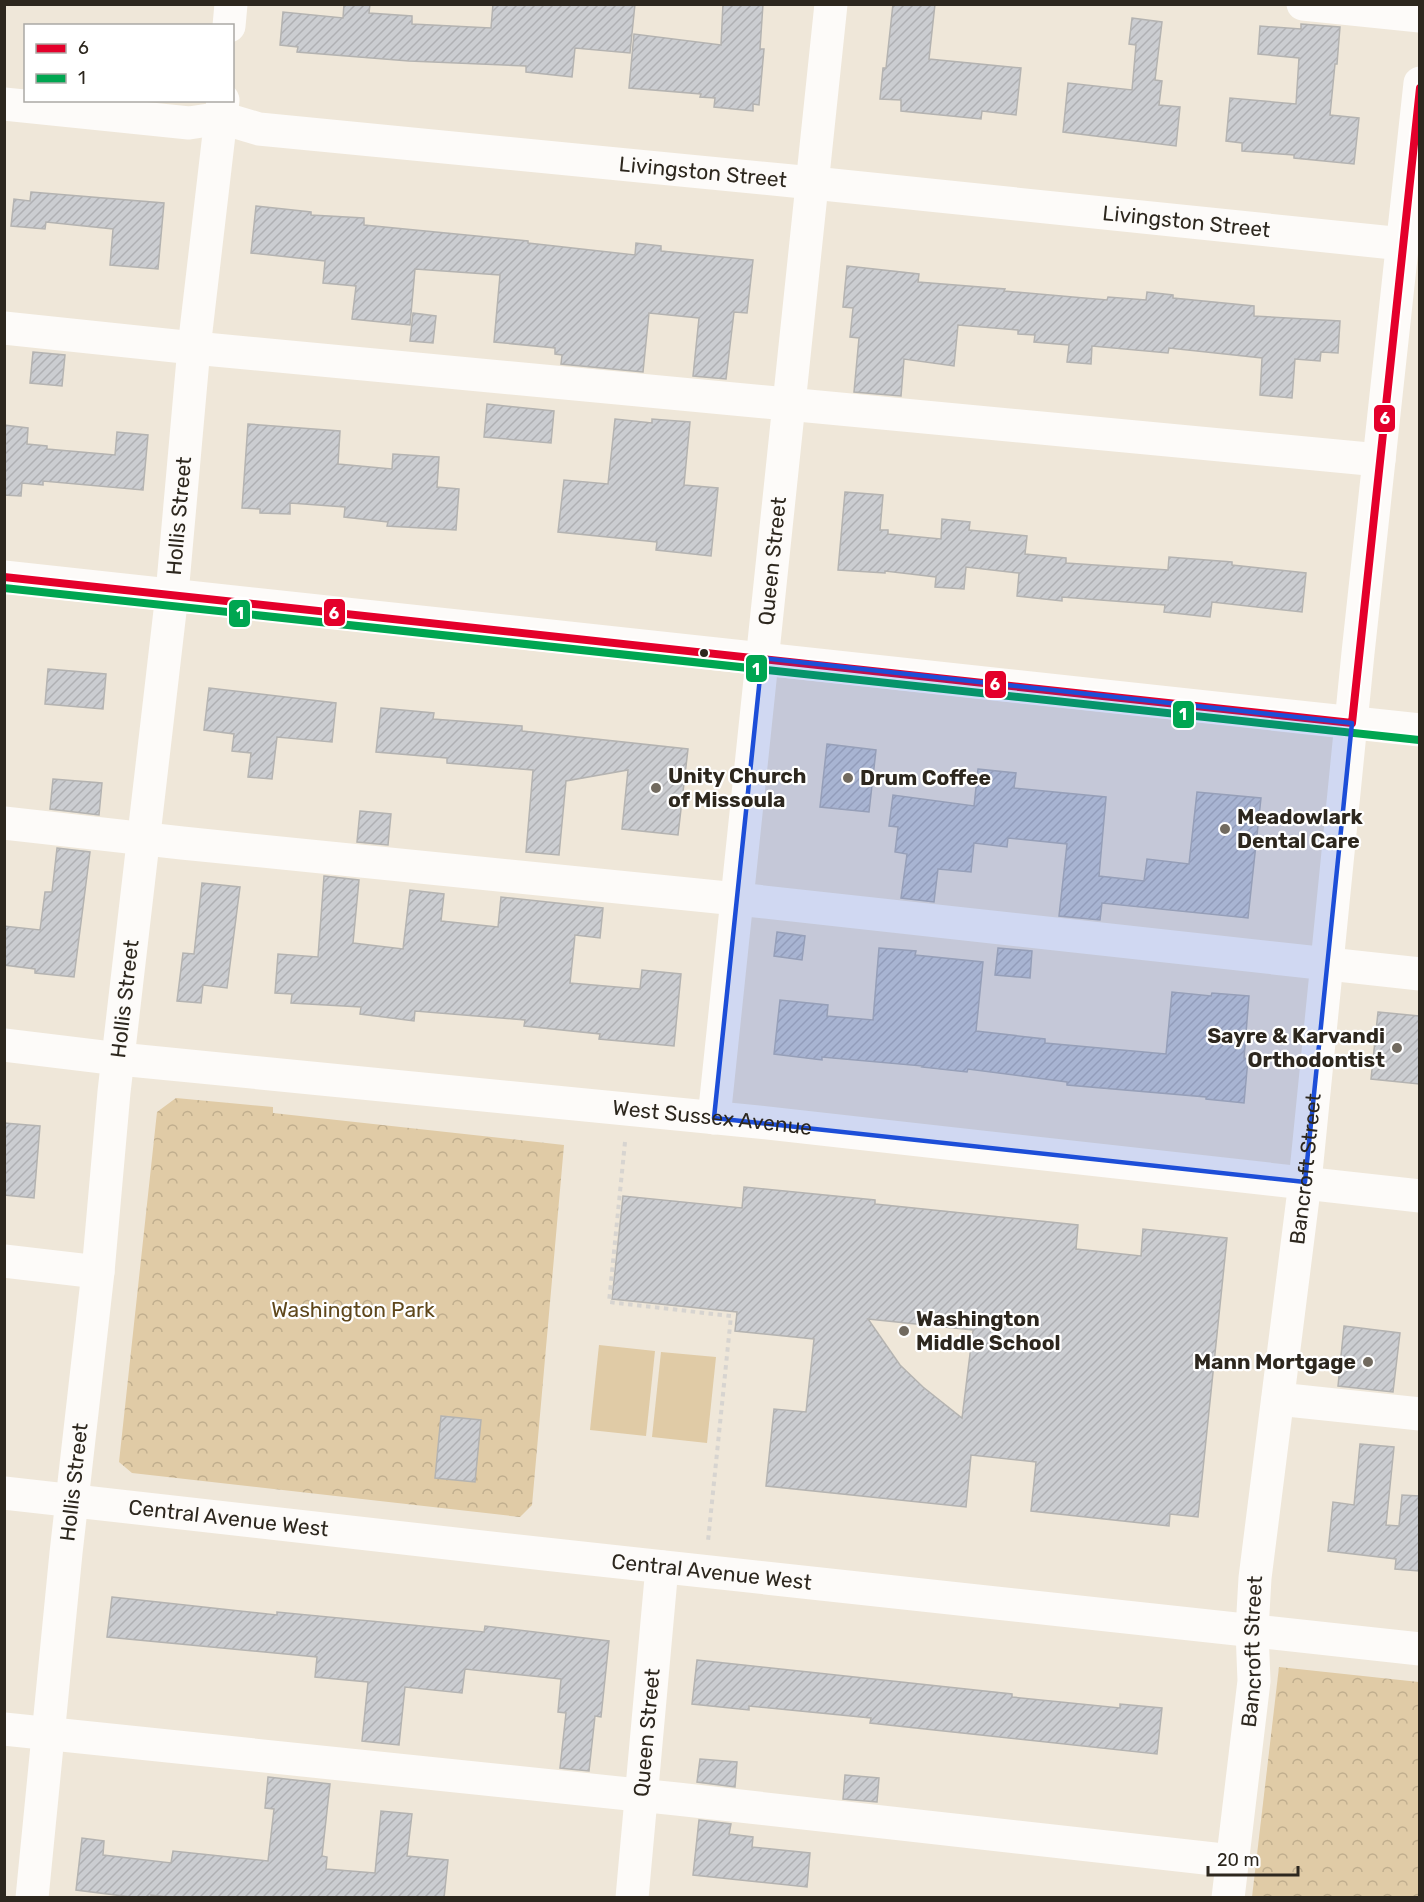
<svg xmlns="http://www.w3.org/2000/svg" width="1424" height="1902" font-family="Rubik,sans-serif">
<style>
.park{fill:url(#park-crowns)}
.garden{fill:#e0cba6}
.building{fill:url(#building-hatch);stroke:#b4b3b1;stroke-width:1.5;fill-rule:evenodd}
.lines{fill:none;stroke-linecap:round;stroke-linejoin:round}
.path{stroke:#d7d4d0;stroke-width:4;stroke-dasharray:4.5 4.5;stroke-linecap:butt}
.minor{stroke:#fdfbf9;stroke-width:33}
.bus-1-casing{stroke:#fff;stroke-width:12}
.bus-2-casing{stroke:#fff;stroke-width:12}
.bus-1{stroke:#e4002b;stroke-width:8}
.bus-2{stroke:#00a651;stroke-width:8}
.marked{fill:#1d4ed8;fill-opacity:0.2;stroke:#1d4ed8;stroke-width:4.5;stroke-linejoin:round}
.bus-dot{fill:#2d271e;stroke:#fff;stroke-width:2}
.poi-dot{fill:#716a5f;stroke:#fff;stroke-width:2}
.labels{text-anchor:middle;stroke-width:4.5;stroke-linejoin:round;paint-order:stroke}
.street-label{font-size:21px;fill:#2d271e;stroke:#fff}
.poi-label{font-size:21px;font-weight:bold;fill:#2d271e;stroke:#fff;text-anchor:start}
.park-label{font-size:21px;fill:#5f471b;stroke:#fff}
.line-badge{stroke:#fff;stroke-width:2}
.badge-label{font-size:16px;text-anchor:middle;font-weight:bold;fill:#fff}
</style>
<defs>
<pattern id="park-crowns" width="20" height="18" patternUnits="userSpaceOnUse" patternTransform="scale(1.5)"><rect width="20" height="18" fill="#e0cba6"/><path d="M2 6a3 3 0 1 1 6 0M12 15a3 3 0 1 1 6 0" fill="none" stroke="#c0ae8e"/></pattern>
<pattern id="building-hatch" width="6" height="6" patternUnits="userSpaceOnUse" patternTransform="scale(1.5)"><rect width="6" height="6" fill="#cbcdd1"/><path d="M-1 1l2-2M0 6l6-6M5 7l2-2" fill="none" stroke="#afb0b3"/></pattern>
</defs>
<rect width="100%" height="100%" fill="#efe7d9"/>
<g class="park">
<polygon points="176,1098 273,1107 273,1113 564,1145 532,1505 520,1517 132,1473 119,1462 157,1112"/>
<polygon points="1279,1667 1419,1682 1419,1897 1252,1897"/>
</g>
<g class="garden">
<polygon points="599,1345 655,1351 646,1436 590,1430"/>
<polygon points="661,1352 716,1357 707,1443 652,1437"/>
</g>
<g class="building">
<polygon points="344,4 370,4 369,13 412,16 412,24 491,28 493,4 635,4 630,53 575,48 572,77 526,72 526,66 409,61 297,52 298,47 280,45 283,12 343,18"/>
<polygon points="723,4 763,4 760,49 764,49 759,105 753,104 753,111 714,107 715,98 700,97 701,94 629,88 634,34 721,45"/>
<polygon points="893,4 935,4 929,59 1021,68 1016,115 982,111 981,119 901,111 901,100 880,99 883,68 886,68"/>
<polygon points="1132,18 1162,22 1155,80 1162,81 1159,105 1180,107 1176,146 1063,132 1068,83 1132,90 1136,45 1129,44"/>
<polygon points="1301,24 1340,27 1337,64 1335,64 1330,115 1359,118 1354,164 1294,158 1294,155 1242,151 1242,143 1226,141 1230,98 1296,104 1299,58 1258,54 1260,26 1301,29"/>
<polygon points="31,192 164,203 158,269 110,265 113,229 46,222 45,229 11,226 14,199 30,201"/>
<polygon points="256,206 311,212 311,215 364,218 364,225 528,241 528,243 635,255 636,243 661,246 661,251 753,260 747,313 734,312 726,379 693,376 699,318 649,313 643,372 561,364 562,355 555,354 555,348 494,342 500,275 415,269 410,325 352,319 356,286 323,283 325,261 251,253"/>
<polygon points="847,266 919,274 918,282 1005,289 1004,291 1107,300 1108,297 1146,300 1147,292 1173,295 1173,298 1254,306 1254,316 1340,321 1338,353 1321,352 1320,361 1295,359 1292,398 1260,395 1262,358 1169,348 1168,353 1092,346 1091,364 1067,362 1069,345 1034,342 1035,335 1018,334 1018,330 958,325 954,366 904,359 901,396 854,392 859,338 850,337 853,308 843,307"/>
<polygon points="413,313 436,316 433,343 410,341"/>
<polygon points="33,352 65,355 62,386 30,383"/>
<polygon points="487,404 554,411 551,443 484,437"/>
<polygon points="615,419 652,423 652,419 690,422 684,485 718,488 711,556 656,550 657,542 558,532 564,480 608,484"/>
<polygon points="248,424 340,431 338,464 392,469 393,454 439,457 437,487 459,489 456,530 387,526 388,522 344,517 345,507 290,503 290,514 260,513 260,509 242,508"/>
<polygon points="4,425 28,428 27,444 47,446 47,449 115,455 117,432 148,435 143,490 43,481 43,485 22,483 21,496 4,495"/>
<polygon points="845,492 883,495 880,530 888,530 888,534 941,539 942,519 970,522 969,530 1027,536 1025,554 1066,558 1066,563 1168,570 1169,557 1232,562 1232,565 1306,573 1302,612 1212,602 1210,617 1164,612 1165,605 1062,597 1062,601 1017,596 1019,573 966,567 964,589 935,587 936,577 885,571 885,573 838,570"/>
<polygon points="48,669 106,674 103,709 45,704"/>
<polygon points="209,688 336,703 332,742 277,737 272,779 248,777 251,753 232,751 234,734 204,730"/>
<polygon points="381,708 434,713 433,719 522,726 522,731 688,749 678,835 622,829 628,770 566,781 559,855 526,852 533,770 447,763 447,758 376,752"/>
<polygon points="827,744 876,750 869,812 820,807"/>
<polygon points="978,769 1016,773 1014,788 1106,797 1099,876 1144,881 1147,859 1189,864 1197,792 1261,798 1248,918 1102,903 1100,920 1059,916 1067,844 1008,838 1007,847 974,843 971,872 938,869 934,902 901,898 907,854 895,852 898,827 889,826 893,795 974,806"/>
<polygon points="53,779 102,783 99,815 50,809"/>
<polygon points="360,811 391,814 388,845 357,842"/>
<polygon points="57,848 90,852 74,977 35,973 35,969 4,965 4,926 40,930 45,892 52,892"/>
<polygon points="324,876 359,880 353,943 403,949 410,890 444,894 441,921 498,927 501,897 603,908 600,938 575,935 570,983 640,989 642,970 681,974 674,1046 599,1039 600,1034 524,1026 525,1020 415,1011 414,1021 360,1014 361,1007 291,1003 292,994 275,993 278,954 318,957"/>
<polygon points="202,883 240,887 227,988 203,985 201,1003 177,1001 183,953 194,954"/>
<polygon points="777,932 805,936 802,960 774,956"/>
<polygon points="879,948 916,951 915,955 983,962 976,1031 1045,1039 1045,1043 1166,1054 1172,992 1211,996 1212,993 1249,996 1244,1058 1248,1059 1244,1103 1206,1099 1206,1097 1067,1085 1067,1082 968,1069 967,1072 922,1067 923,1066 822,1057 822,1060 774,1054 780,1000 828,1005 827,1016 873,1020"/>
<polygon points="998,948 1032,951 1030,978 995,975"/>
<polygon points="1378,1012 1419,1016 1419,1084 1371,1079"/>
<polygon points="4,1123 40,1126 34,1198 4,1195"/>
<path d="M 744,1187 L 875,1200 L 875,1204 L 1078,1225 L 1076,1249 L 1141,1256 L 1143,1229 L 1227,1238 L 1198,1517 L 1170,1514 L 1169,1526 L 1031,1511 L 1036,1462 L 971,1455 L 966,1507 L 766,1486 L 774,1409 L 806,1412 L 814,1339 L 735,1331 L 737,1312 L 612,1299 L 623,1196 L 742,1208 ZM 868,1319 L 973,1330 L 962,1418 L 923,1387 L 900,1365 Z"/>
<polygon points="1344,1326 1400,1333 1393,1392 1338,1386"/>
<polygon points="441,1416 481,1420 475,1482 435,1478"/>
<polygon points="1360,1444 1394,1447 1386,1525 1399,1526 1402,1495 1419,1496 1419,1571 1395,1569 1396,1559 1328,1551 1333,1502 1354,1505"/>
<polygon points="112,1597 277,1615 277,1612 484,1632 485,1626 609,1641 601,1717 595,1716 589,1771 560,1768 566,1713 558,1712 561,1679 465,1669 462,1693 405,1687 399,1745 362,1741 368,1682 315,1677 317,1657 107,1637"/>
<polygon points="697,1660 1012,1694 1012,1697 1120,1708 1120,1704 1162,1708 1157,1754 870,1723 871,1718 749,1706 749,1710 692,1704"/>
<polygon points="700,1759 737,1762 735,1787 697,1782"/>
<polygon points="845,1775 879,1778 877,1802 843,1799"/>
<polygon points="268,1777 330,1784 322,1856 327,1857 326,1869 375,1873 381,1811 412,1814 407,1856 448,1860 444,1898 177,1898 151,1895 151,1898 139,1898 76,1890 82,1838 104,1841 103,1855 171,1863 173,1851 268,1861 274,1809 265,1808"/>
<polygon points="699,1820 731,1824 729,1834 753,1837 752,1847 810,1853 807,1887 693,1875"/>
</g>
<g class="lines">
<polyline class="path" points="625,1142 609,1302 731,1316 708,1541"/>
<g class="minor">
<polyline points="1303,4 1420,16"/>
<polyline points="229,26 231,4"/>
<path id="s1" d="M 4,104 L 189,123 L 222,118 L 259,129 L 813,183 L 1403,244"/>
<polyline points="4,328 194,348 1379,460"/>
<polyline points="4,577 1420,730"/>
<polyline points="4,823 182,843 737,899 1420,974"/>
<path id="s2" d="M 4,1045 L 119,1059 L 758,1122 L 1420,1196"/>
<path id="s3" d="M 714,1118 L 831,4"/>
<polyline points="4,1261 98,1272"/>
<polyline points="1278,1399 1420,1414"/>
<path id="s4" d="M 4,1493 L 545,1554 L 1420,1649"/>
<polyline points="4,1729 677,1799 1232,1861"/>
<path id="s5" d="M 32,1898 L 66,1553 L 98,1272 L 114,1092 L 172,594 L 194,348 L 223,100"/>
<path id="s6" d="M 632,1898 L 662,1567"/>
<path id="s7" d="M 1228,1898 L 1254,1681 L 1252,1630 L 1255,1578 L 1305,1182 L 1358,653 L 1420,83"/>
</g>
<g class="bus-1-casing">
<polyline id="bus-1" points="4,577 1352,723 1420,88"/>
</g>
<g class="bus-2-casing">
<polyline id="bus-2" points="4,588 1419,740"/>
</g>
<use href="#bus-1" class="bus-1"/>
<use href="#bus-2" class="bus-2"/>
</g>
<path class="marked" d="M 762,658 L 1352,723 L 1305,1182 L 714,1118 Z"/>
<circle class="bus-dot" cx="704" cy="653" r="5"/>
<g class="poi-dot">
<circle cx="848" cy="778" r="6"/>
<circle cx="656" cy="788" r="6"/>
<circle cx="1225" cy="829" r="6"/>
<circle cx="1397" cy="1048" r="6"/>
<circle cx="904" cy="1331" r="6"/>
<circle cx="1368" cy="1362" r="6"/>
</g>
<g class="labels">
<g class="street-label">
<text dy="7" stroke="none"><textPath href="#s1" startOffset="704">Livingston Street</textPath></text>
<text dy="7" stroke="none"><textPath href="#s1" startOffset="1190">Livingston Street</textPath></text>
<text dy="7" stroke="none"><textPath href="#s5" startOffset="1390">Hollis Street</textPath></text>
<text dy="7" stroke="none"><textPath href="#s3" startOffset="560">Queen Street</textPath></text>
<text dy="7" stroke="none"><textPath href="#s5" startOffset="904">Hollis Street</textPath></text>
<text dy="7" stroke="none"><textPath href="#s2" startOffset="712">West Sussex Avenue</textPath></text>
<text dy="7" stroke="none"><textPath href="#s7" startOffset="734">Bancroft Street</textPath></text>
<text dy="7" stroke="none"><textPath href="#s5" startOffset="418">Hollis Street</textPath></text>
<text dy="7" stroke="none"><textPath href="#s4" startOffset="226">Central Avenue West</textPath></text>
<text dy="7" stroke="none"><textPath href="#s4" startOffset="712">Central Avenue West</textPath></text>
<text dy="7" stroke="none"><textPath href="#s7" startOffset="248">Bancroft Street</textPath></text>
<text dy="7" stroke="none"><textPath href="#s6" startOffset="166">Queen Street</textPath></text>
</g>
<g class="poi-label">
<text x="668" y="783">Unity Church<tspan x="668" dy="24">of Missoula</tspan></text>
<text x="860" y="785">Drum Coffee</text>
<text x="1237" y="824">Meadowlark<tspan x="1237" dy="24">Dental Care</tspan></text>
<text x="1385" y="1043" text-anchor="end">Sayre &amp; Karvandi<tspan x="1385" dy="24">Orthodontist</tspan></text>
<text x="916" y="1326">Washington<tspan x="916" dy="24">Middle School</tspan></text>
<text x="1356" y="1369" text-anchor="end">Mann Mortgage</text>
</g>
<g class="park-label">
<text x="353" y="1317">Washington Park</text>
</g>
</g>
<g class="line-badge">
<rect x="1373" y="404" width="23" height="29" rx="6" fill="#e4002b"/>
<rect x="323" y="598" width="23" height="29" rx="6" fill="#e4002b"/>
<rect x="228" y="599" width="23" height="29" rx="6" fill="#00a651"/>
<rect x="745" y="654" width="23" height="29" rx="6" fill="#00a651"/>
<rect x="984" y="670" width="23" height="29" rx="6" fill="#e4002b"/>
<rect x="1172" y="700" width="23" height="29" rx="6" fill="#00a651"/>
</g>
<g class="badge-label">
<text x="1385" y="424">6</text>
<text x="334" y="619">6</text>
<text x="240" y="619">1</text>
<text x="756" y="675">1</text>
<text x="995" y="690">6</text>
<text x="1183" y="720">1</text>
</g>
<rect width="1424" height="1902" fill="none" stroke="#2d271e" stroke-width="12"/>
<rect x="24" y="24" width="210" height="78" fill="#ffffff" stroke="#aba9a5" stroke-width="1.5"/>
<rect x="36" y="44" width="30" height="9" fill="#e4002b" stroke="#aba9a5" stroke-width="1.5"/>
<text x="78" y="54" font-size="18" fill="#2d271e">6</text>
<rect x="36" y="74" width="30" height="9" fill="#00a651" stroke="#aba9a5" stroke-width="1.5"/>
<text x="78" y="84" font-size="18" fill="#2d271e">1</text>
<path d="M1208 1866v9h90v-9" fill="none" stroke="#2d271e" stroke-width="3"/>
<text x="1217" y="1866" font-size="18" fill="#2d271e" stroke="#ffffff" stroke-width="4.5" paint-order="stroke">20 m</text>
</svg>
